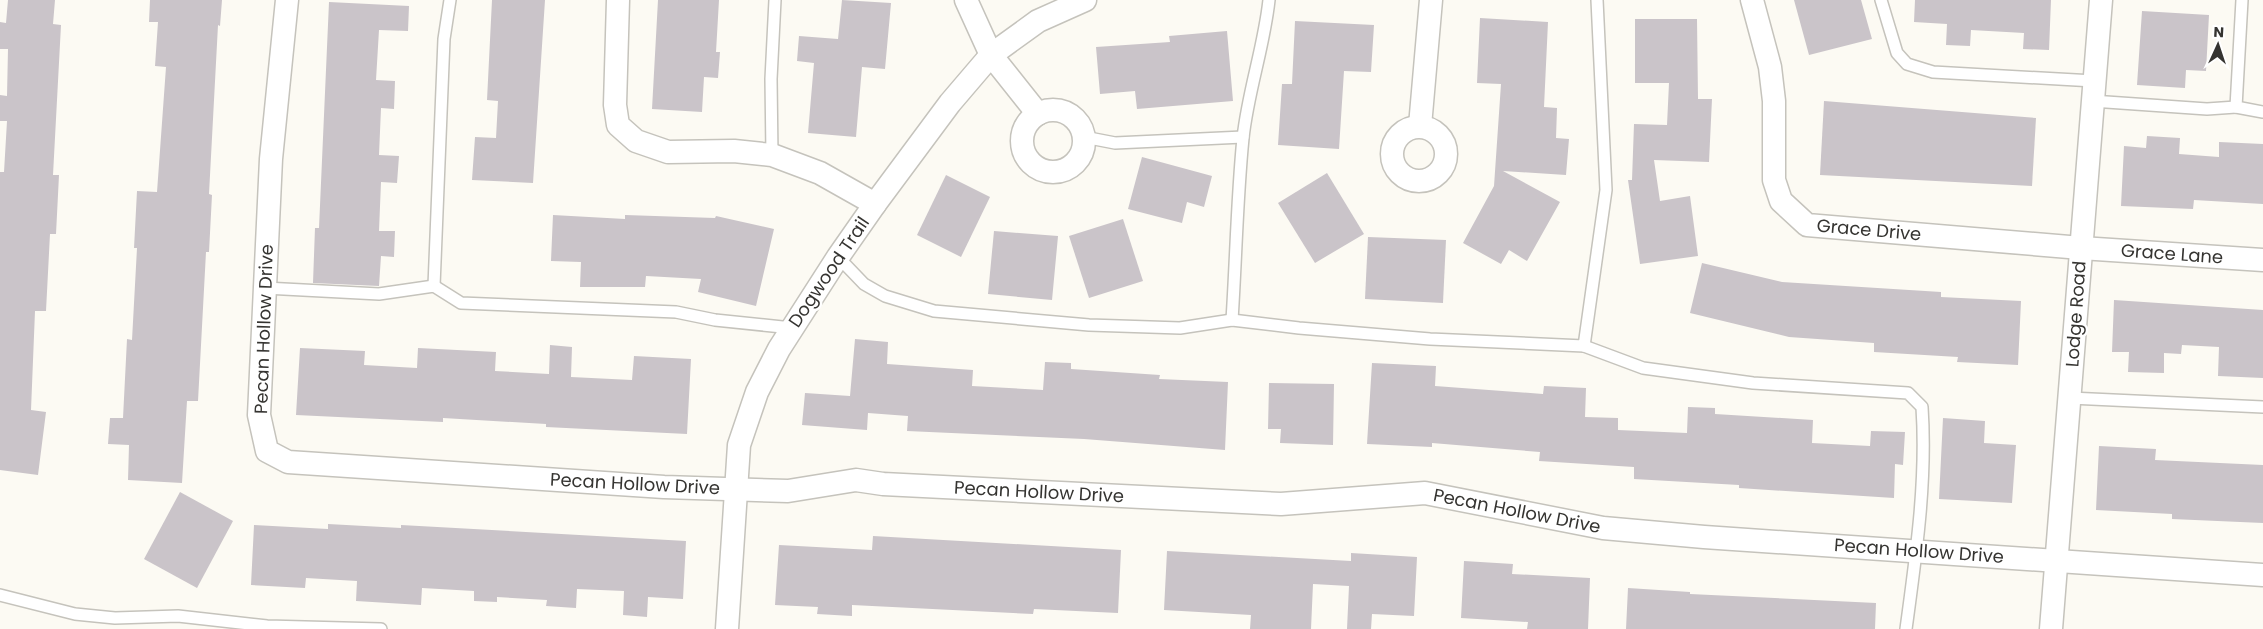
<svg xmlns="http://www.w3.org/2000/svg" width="2263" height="629" font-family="Poppins,sans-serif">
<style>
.building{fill:#cac4c9}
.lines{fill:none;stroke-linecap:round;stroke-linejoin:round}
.service-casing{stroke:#c5c3bc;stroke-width:14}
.minor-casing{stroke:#c5c3bc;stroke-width:25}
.service{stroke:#fff;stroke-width:11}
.minor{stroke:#fff;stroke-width:22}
.labels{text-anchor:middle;stroke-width:5;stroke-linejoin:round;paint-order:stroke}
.street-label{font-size:18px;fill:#353431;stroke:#fff}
</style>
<rect width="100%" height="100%" fill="#fcfaf3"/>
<g class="building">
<polygon points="8,0 55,0 53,24 61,25 53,175 59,175 56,234 50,234 46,311 35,311 31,410 46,412 38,475 0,470 0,172 4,172 7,121 0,121 0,95 7,96 8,49 0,49 0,22 6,23"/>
<polygon points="150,0 222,0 220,26 218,25 209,194 212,195 209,252 206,252 198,401 187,401 182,483 128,480 129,445 108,444 110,418 123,418 127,339 132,340 137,248 134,248 137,191 157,192 166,67 155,66 158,22 149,22"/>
<polygon points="492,0 545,0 533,183 472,180 475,137 496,138 498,101 487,100"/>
<polygon points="658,0 719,0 716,52 720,52 718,78 704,77 702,112 652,109"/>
<polygon points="842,0 891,3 885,69 862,67 856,137 808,133 814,63 797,61 799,36 838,39"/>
<polygon points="1794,0 1861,0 1872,39 1809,55"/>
<polygon points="1915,0 2051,0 2049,50 2023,49 2024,33 1971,30 1970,46 1946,45 1947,24 1914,22"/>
<polygon points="329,2 409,6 408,31 379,30 376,80 395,81 394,109 381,108 379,155 399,156 397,183 381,182 379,231 395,231 394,257 381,256 379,286 313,283 315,228 319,228"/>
<polygon points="2142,11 2209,15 2206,71 2186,70 2185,88 2137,85"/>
<polygon points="1480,18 1548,22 1544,107 1557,108 1556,138 1569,139 1566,175 1503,171 1560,202 1527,261 1509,250 1501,264 1463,243 1494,186 1501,84 1477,83"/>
<polygon points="1635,19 1697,19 1698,99 1712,99 1709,162 1654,160 1660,201 1690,196 1698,256 1640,264 1628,180 1632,180 1634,124 1667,125 1669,83 1635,83"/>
<polygon points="1295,21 1374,25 1371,72 1344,71 1339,149 1278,145 1282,84 1292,84"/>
<polygon points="1227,31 1233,101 1137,109 1135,91 1100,94 1096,47 1170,42 1169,36"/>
<polygon points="1824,101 2036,118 2032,186 1820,175"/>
<polygon points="2147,136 2180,138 2179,154 2219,157 2219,142 2263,144 2263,204 2194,200 2193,209 2121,206 2124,146 2146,148"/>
<polygon points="1142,157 1212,176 1204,207 1187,202 1182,223 1128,209"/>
<polygon points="1327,173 1364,234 1315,263 1278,203"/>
<polygon points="946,175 990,197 961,257 917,235"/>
<polygon points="553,215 625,219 625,215 715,218 716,216 774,229 756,306 698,292 701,279 646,276 645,287 580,287 581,262 551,261"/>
<polygon points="1123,219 1143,281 1089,298 1069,236"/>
<polygon points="994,231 1058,236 1052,300 988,294"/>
<polygon points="1368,237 1446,240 1443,303 1365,299"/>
<polygon points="1702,263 1782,282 1941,292 1941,297 2021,301 2018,365 1957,362 1958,357 1874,352 1874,343 1789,337 1690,313"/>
<polygon points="2114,300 2263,310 2263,378 2218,376 2219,347 2182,345 2181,354 2164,353 2164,373 2128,372 2129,352 2112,352"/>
<polygon points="855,339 888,342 887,364 973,370 972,386 1043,390 1045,362 1071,363 1071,369 1160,375 1159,379 1228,382 1225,450 1084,439 907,431 908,416 868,413 867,430 802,425 805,393 850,396"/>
<polygon points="550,345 572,347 571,377 632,380 634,356 691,359 687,434 546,427 546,424 443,418 443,422 296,415 300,348 365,351 364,365 417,368 418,348 496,352 495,371 549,374"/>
<polygon points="1372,363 1436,366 1435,386 1543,394 1544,386 1586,388 1585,417 1618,418 1618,430 1687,433 1688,407 1715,408 1715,414 1813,420 1812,443 1870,446 1871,431 1905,432 1903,465 1895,464 1894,498 1739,488 1739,485 1634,479 1634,467 1539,461 1540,452 1432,443 1432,447 1367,444"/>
<polygon points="1269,383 1334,384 1333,445 1280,443 1281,429 1268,429"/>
<polygon points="1943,418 1985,421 1984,443 2016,445 2012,503 1939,499"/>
<polygon points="2099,446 2156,449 2155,460 2263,465 2263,523 2172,519 2172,514 2096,510"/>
<polygon points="180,492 233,521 197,588 144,559"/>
<polygon points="328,524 401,528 401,525 686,541 683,599 648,597 647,617 623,615 624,591 577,589 576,608 546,606 547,600 497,597 497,602 474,601 474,591 422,588 421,605 356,601 357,581 306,578 305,588 251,585 254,525 328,529"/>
<polygon points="873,536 1121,550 1118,613 1034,609 1033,614 852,605 852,616 817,614 818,607 775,605 779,545 872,550"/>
<polygon points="1167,551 1351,561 1351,553 1417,557 1414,616 1372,614 1371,629 1347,629 1349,586 1313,584 1311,629 1250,629 1251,615 1164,610"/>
<polygon points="1464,561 1513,564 1512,574 1590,578 1588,629 1527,629 1528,622 1461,618"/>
<polygon points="1628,588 1690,592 1690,594 1876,603 1875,629 1626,629"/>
</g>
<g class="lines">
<g class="service-casing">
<g id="service">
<polyline points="1881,0 1897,53 1907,64 1933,72 2094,81"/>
<polyline points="2242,0 2236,107 2263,112"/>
<polyline points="2092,101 2207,109 2236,107"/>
<polyline points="1084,137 1115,143 1243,137"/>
<polyline points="772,155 771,79 775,0"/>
<polyline points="838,257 864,284 885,296 934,311 1089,325 1180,328 1232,320 1299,328 1430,339 1584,346 1606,190 1597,0"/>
<polyline points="434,286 444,39 450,0"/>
<polyline points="265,288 379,294 434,286 461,303 676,312 715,320 792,328"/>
<path d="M 1232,320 C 1236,259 1237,198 1243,138 C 1248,91 1264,47 1269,0"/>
<path d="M 1584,346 L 1643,368 L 1753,383 L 1908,393 L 1922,407 C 1927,481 1916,555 1906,629"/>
<polyline points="2070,398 2263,407"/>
<polyline points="0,595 75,614 115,618 178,616 267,626 381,629"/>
</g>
</g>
<g class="minor-casing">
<g id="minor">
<polyline points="287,0 271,159 259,415 267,451 288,462 664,487 788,491 856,480 883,484 1281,504 1425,493 1603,528 1704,537 2263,575"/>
<polyline points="618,0 615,105 618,125 636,141 668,152 734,151 772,155 820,173 875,204"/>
<polyline points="966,0 991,55 1038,114"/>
<polyline points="1752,0 1770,67 1774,101 1774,180 1781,201 1807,225 2081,248 2263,260"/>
<circle cx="1053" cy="141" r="31"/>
<polyline points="1420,126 1431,0"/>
<circle cx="1419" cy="154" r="27"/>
<polyline points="727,629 739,445 757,392 779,349 838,257 875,204 950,103 991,55 1038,21 1085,0"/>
<polyline points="2051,629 2101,0"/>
</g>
</g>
<use href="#service" class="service"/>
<use href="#minor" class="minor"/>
</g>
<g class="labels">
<g class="street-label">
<text transform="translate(1869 230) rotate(5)" y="6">Grace Drive</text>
<text transform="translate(2172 254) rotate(4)" y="6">Grace Lane</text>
<text transform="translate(829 272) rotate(-56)" y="6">Dogwood Trail</text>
<text transform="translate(2076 314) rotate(-86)" y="6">Lodge Road</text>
<text transform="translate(264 329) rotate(-88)" y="6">Pecan Hollow Drive</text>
<text transform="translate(635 484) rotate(3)" y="6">Pecan Hollow Drive</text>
<text transform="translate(1039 492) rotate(3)" y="6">Pecan Hollow Drive</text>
<text transform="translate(1517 511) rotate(11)" y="6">Pecan Hollow Drive</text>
<text transform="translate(1919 551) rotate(4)" y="6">Pecan Hollow Drive</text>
</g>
</g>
<g transform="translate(2218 45) rotate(3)" stroke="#ffffff" stroke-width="4" paint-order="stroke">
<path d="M0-4L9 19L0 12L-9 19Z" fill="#353431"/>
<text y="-8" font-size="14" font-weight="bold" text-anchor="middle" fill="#353431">N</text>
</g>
</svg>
